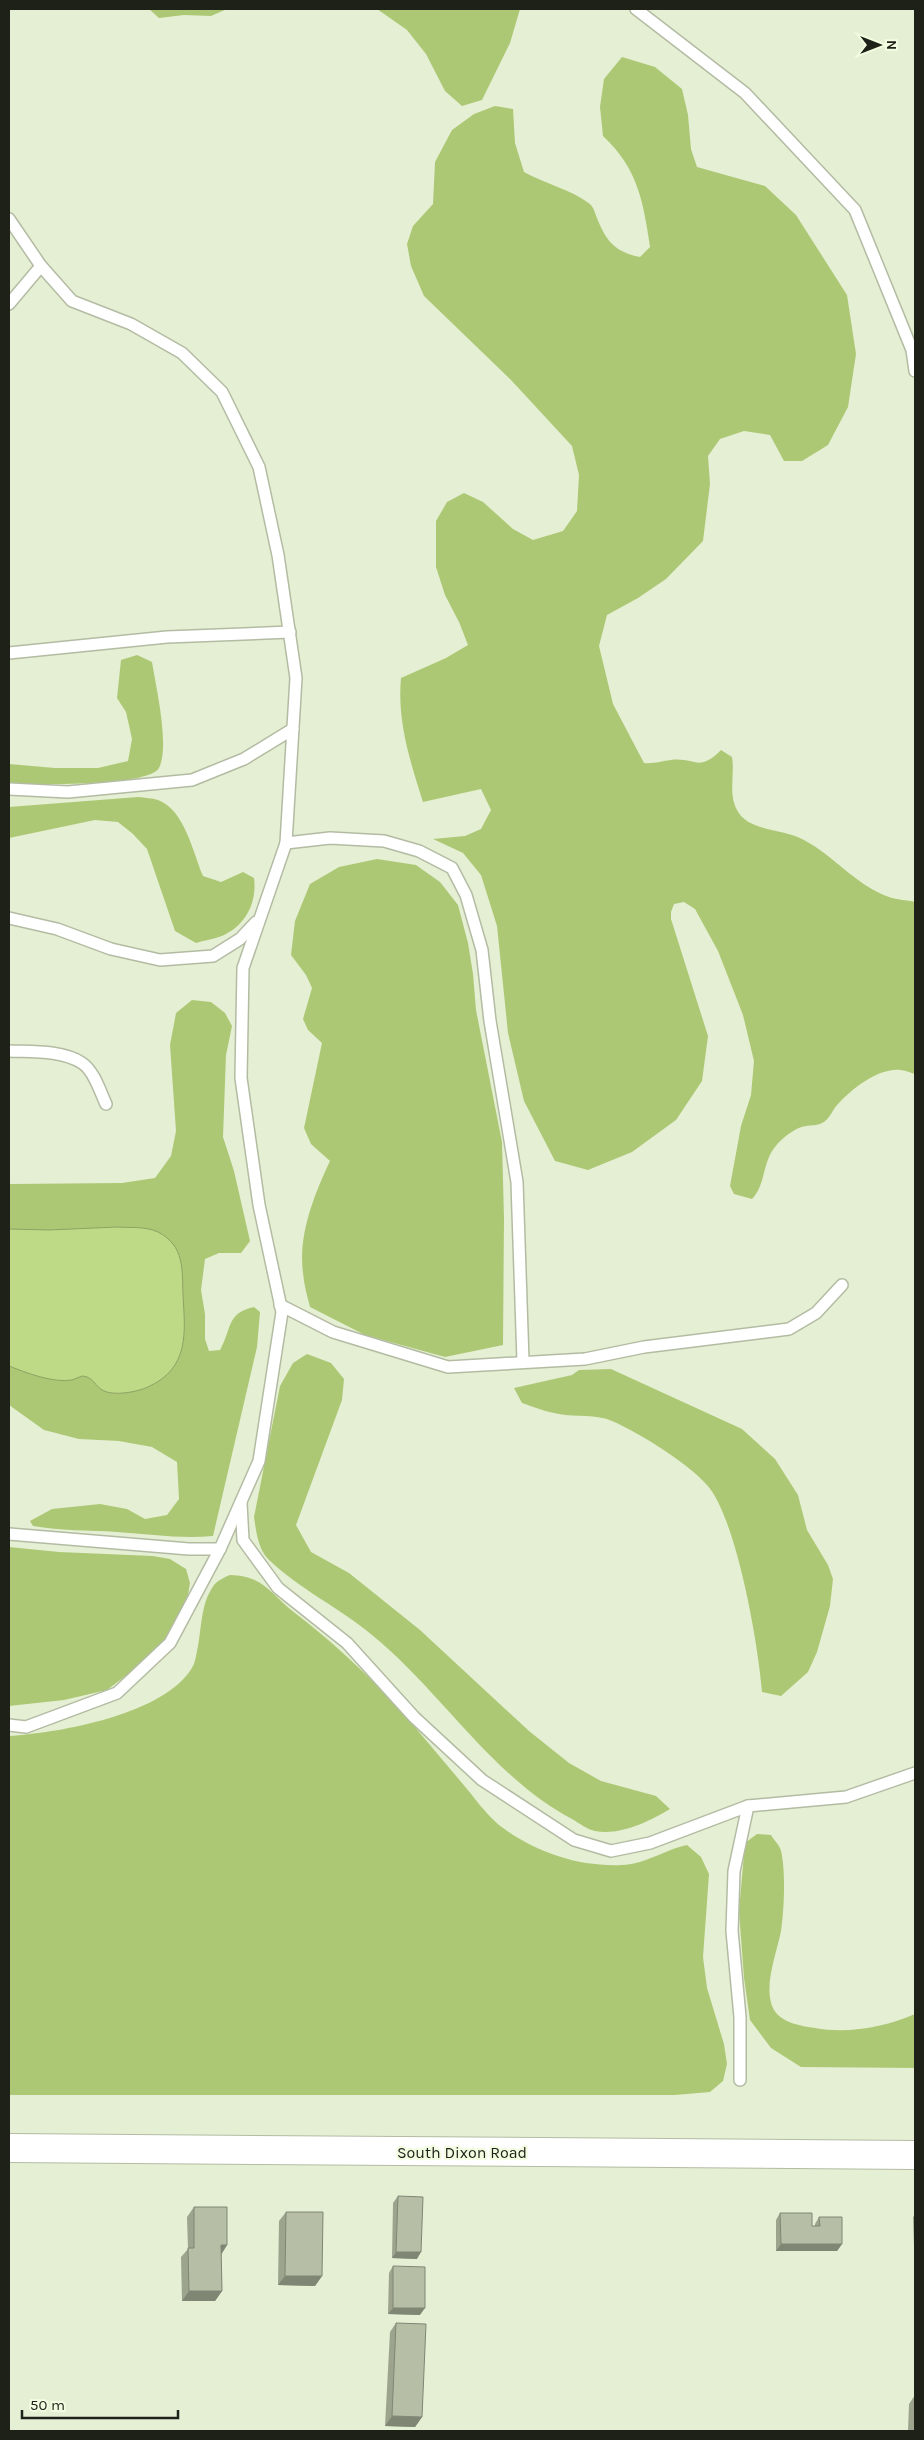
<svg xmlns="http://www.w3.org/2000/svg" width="924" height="2440" font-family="Karla,sans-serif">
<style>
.forest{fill:#adc874}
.water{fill:#bfda86;stroke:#8fa265}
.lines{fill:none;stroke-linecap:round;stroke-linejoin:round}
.lane-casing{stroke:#b3bca3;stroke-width:14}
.secondary-casing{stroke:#b3bca3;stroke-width:30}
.lane{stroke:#fff;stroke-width:11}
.secondary{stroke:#fff;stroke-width:28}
.wall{fill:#9da48e}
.shaded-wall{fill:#7f8674}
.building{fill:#b6bfa5;stroke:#7f8674}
.labels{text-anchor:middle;stroke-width:4.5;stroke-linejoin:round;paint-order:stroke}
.street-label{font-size:16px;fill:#1e2118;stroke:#f2fce1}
</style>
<rect width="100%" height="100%" fill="#e5efd4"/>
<g class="forest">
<polygon points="149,9 227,9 211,16 184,15 159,18"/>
<polygon points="377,9 520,9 510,43 482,100 462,106 445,91 426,54 407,30"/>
<path d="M 622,57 L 655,67 L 682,89 L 688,115 L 691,149 L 697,167 L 765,186 L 796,215 L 847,295 L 856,354 L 848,407 L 828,445 L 802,461 L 784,461 L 770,435 L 744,431 L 720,439 L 708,456 L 710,484 L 703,541 L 666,579 L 638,598 L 607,615 L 599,646 L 613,704 L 644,763 C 654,764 661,761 671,760 C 696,757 698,773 721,750 L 732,757 C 735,775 728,793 737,810 C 748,832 783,828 804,840 C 834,856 857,886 889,897 C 897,900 907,900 915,902 L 915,1074 C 911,1073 905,1070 900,1070 C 878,1068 852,1089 838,1104 C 833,1109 830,1118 824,1122 C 817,1126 812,1125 806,1126 C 794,1128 782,1138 775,1147 C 762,1163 766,1184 752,1199 L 734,1194 L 730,1186 L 741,1126 L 751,1095 L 754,1061 L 743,1015 L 718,951 L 695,909 L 684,902 L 674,904 L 671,912 L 671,919 L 708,1036 L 702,1081 L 676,1120 L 632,1152 L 588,1170 L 555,1161 L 524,1101 L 508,1033 L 497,926 L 481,875 L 463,853 L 433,839 L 465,836 L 481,829 L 491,810 L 481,789 L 423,802 C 410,761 397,721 401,678 L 446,658 L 468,645 L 459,622 L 445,595 L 436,567 L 436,521 L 447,502 L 464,493 L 483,502 L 513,529 L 533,540 L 563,531 L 577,511 L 579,475 L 572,446 L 511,380 L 424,296 L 411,266 L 407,244 L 413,226 L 433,204 L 435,162 L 452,130 L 474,114 L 495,106 L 513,109 L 515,143 L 524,172 C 546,184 570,189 590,204 C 594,208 595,213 597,218 C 606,241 615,252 640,257 L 650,247 C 643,201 638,169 603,136 L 600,107 L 604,79 Z"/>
<path d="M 137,655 L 152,662 C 156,687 170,746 159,768 C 148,787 33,784 9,784 L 9,764 L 55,768 L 98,768 L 128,761 L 132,739 L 126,712 L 117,698 L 121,660 Z"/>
<path d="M 138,797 C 145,798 152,798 158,800 C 185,810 193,853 203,876 L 221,882 L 243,872 L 254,878 C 257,901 247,923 226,934 C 217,939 205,940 196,943 L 175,931 L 147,849 L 133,834 L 118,822 L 95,820 L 9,838 L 9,807 Z"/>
<path d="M 377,859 L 416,865 L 440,882 L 458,905 L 468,943 L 473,974 L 476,1010 L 502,1142 L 504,1218 L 503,1345 L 445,1357 L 365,1335 L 310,1307 C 307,1296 304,1284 303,1273 C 298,1235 314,1195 330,1161 L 311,1144 L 304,1128 L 322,1043 L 308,1030 L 303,1019 L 312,988 L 306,975 L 291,955 L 295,921 L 310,884 L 339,867 Z"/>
<path d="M 192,1000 L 211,1002 L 225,1013 L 232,1026 L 226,1055 L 223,1137 L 234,1171 L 250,1241 L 241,1253 L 219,1253 L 205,1259 L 201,1290 L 205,1314 L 205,1339 L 209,1351 L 220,1350 C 232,1329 226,1313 254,1307 L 260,1312 L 257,1347 L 213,1536 C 180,1539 149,1534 117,1532 C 88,1530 61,1531 33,1526 L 30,1521 L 52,1509 L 100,1504 L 127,1509 L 145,1519 L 167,1515 L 179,1499 L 177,1462 L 152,1447 L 119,1441 L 79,1439 L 44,1430 L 9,1405 L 9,1184 L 122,1183 L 155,1178 L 171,1156 L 176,1131 L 170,1045 L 176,1013 Z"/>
<path d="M 307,1354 L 331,1363 L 344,1379 L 342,1400 L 296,1525 L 311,1552 L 349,1573 L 420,1630 L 529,1731 L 569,1763 L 601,1781 L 656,1796 L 670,1809 C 650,1821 620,1836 595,1831 C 588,1830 579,1823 572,1819 C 491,1776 442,1692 372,1635 C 340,1608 299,1589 268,1559 C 258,1549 256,1530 254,1517 L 280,1386 L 293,1363 Z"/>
<path d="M 611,1369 L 742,1429 L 775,1459 L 798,1495 L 807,1530 L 828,1565 L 833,1579 L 830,1606 L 817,1652 L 808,1672 L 781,1696 L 762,1692 C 758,1643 738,1529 711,1490 C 695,1467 638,1432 612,1421 C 597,1414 575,1417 559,1414 C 546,1412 534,1407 522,1403 L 514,1388 L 572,1375 L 579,1370 Z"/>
<polygon points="9,1547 59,1552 153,1556 170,1559 186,1569 190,1583 188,1595 168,1638 128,1674 107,1690 64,1700 9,1706"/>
<path d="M 230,1575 C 265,1576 270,1594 295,1613 C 330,1640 363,1670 393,1702 C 416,1728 439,1756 462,1783 C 473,1796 485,1813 499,1825 C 534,1852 578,1867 622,1865 C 646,1864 664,1850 687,1845 L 701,1857 L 709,1874 L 703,1957 L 707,1988 L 724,2044 L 727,2064 L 723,2081 L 710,2092 L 675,2095 L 9,2095 L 9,1736 C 59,1733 167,1714 193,1666 C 195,1662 196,1656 197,1651 C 202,1629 200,1604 214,1585 C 217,1581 225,1577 230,1575 Z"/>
<path d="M 757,1834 L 771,1835 C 774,1840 780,1846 781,1851 C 786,1872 784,1910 781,1931 C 777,1953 762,1988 774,2010 C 782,2023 801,2026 815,2028 C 848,2034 885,2027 915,2014 L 915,2068 L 801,2067 L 771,2048 L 750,2020 L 744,1978 L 739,1911 L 745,1843 Z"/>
</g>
<path class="water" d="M 117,1227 C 130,1228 145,1226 158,1232 C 185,1246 182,1270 183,1295 C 185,1332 190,1368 148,1387 C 137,1392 115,1396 104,1391 C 95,1387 93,1376 82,1376 C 79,1377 75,1379 72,1380 C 52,1383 27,1373 9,1366 L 9,1229 L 49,1230 Z"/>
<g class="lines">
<g class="lane-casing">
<g id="lane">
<polyline points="636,9 745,93 855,210 912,350 915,371"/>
<polyline points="9,219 41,266 72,301 131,324 182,353 222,392 259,467 278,555 296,678 286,843 243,968 241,1078 259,1205 282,1312 259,1461 220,1549 170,1643 117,1693 26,1727 9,1725"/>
<polyline points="9,304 41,266"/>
<polyline points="9,653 167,637 290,632"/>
<polyline points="9,789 68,792 192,780 244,759 293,729"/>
<polyline points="286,843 330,838 384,841 419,851 452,868 466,895 482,950 490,1021 517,1182 523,1361"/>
<polyline points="9,918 57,929 111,949 160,960 213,956 240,939 256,922"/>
<path d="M 9,1051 C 32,1052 62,1050 82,1063 C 94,1071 100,1091 106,1104"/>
<polyline points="280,1305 333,1332 448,1367 585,1359 644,1347 789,1329 816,1313 842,1285"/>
<polyline points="241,1503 243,1540 278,1588 347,1643 414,1717 482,1780 574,1840 611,1851 650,1843 748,1806 846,1797 915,1773"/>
<polyline points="9,1534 189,1549 220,1549"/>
<polyline points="740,2080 740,2017 732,1931 734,1871 748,1806"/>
</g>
</g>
<g class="secondary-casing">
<polyline id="secondary" points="9,2148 915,2155"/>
</g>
<use href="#lane" class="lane"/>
<use href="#secondary" class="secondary"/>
</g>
<g class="wall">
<polygon points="398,2196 417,2259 392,2258 393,2203"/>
<polygon points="194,2207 227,2245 221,2254 222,2291 215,2301 182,2301 181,2257 188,2249 187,2217"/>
<polygon points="286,2212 322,2276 315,2286 278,2285 279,2221"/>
<polygon points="780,2213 812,2226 815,2226 815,2224 819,2217 842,2244 837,2251 776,2251 776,2220"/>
<polygon points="915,2215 915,2247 914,2247 913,2217"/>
<polygon points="393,2266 420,2315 388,2314 389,2273"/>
<polygon points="396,2323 422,2417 415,2427 385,2426 390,2332"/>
<polygon points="915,2395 915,2431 908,2431 909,2404"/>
</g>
<g class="shaded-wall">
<polygon points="781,2244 842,2244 837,2251 776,2251"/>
<polygon points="221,2245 227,2245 221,2255"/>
<polygon points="396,2252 421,2252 417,2259 392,2258"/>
<polygon points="285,2276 322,2276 315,2286 278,2285"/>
<polygon points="189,2291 222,2291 215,2301 182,2301"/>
<polygon points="393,2308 425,2308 420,2315 388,2314"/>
<polygon points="392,2416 422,2417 415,2427 385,2426"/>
</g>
<g class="building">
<polygon points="398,2196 423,2197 421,2252 396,2252"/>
<polygon points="194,2207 227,2207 227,2245 221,2245 222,2291 189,2291 188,2248 194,2248"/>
<polygon points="286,2212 323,2212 322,2276 285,2276"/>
<polygon points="780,2213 812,2213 812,2226 820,2226 819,2217 842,2217 842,2244 781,2244"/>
<polygon points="393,2266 425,2267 425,2308 393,2308"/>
<polygon points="396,2323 426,2324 422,2417 392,2416"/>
</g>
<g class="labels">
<g class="street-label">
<text x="462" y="2158">South Dixon Road</text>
</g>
</g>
<rect width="924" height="2440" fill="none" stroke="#1e2118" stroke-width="20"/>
<g transform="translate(879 45) rotate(90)" stroke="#f2fce1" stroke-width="4" paint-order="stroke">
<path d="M0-4L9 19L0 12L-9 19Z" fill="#1e2118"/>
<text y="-8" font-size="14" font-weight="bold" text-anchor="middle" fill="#1e2118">N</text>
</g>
<path d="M22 2410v8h156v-8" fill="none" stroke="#1e2118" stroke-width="2.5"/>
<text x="30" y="2410" font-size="15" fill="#1e2118" stroke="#f2fce1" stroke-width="4" paint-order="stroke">50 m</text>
</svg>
